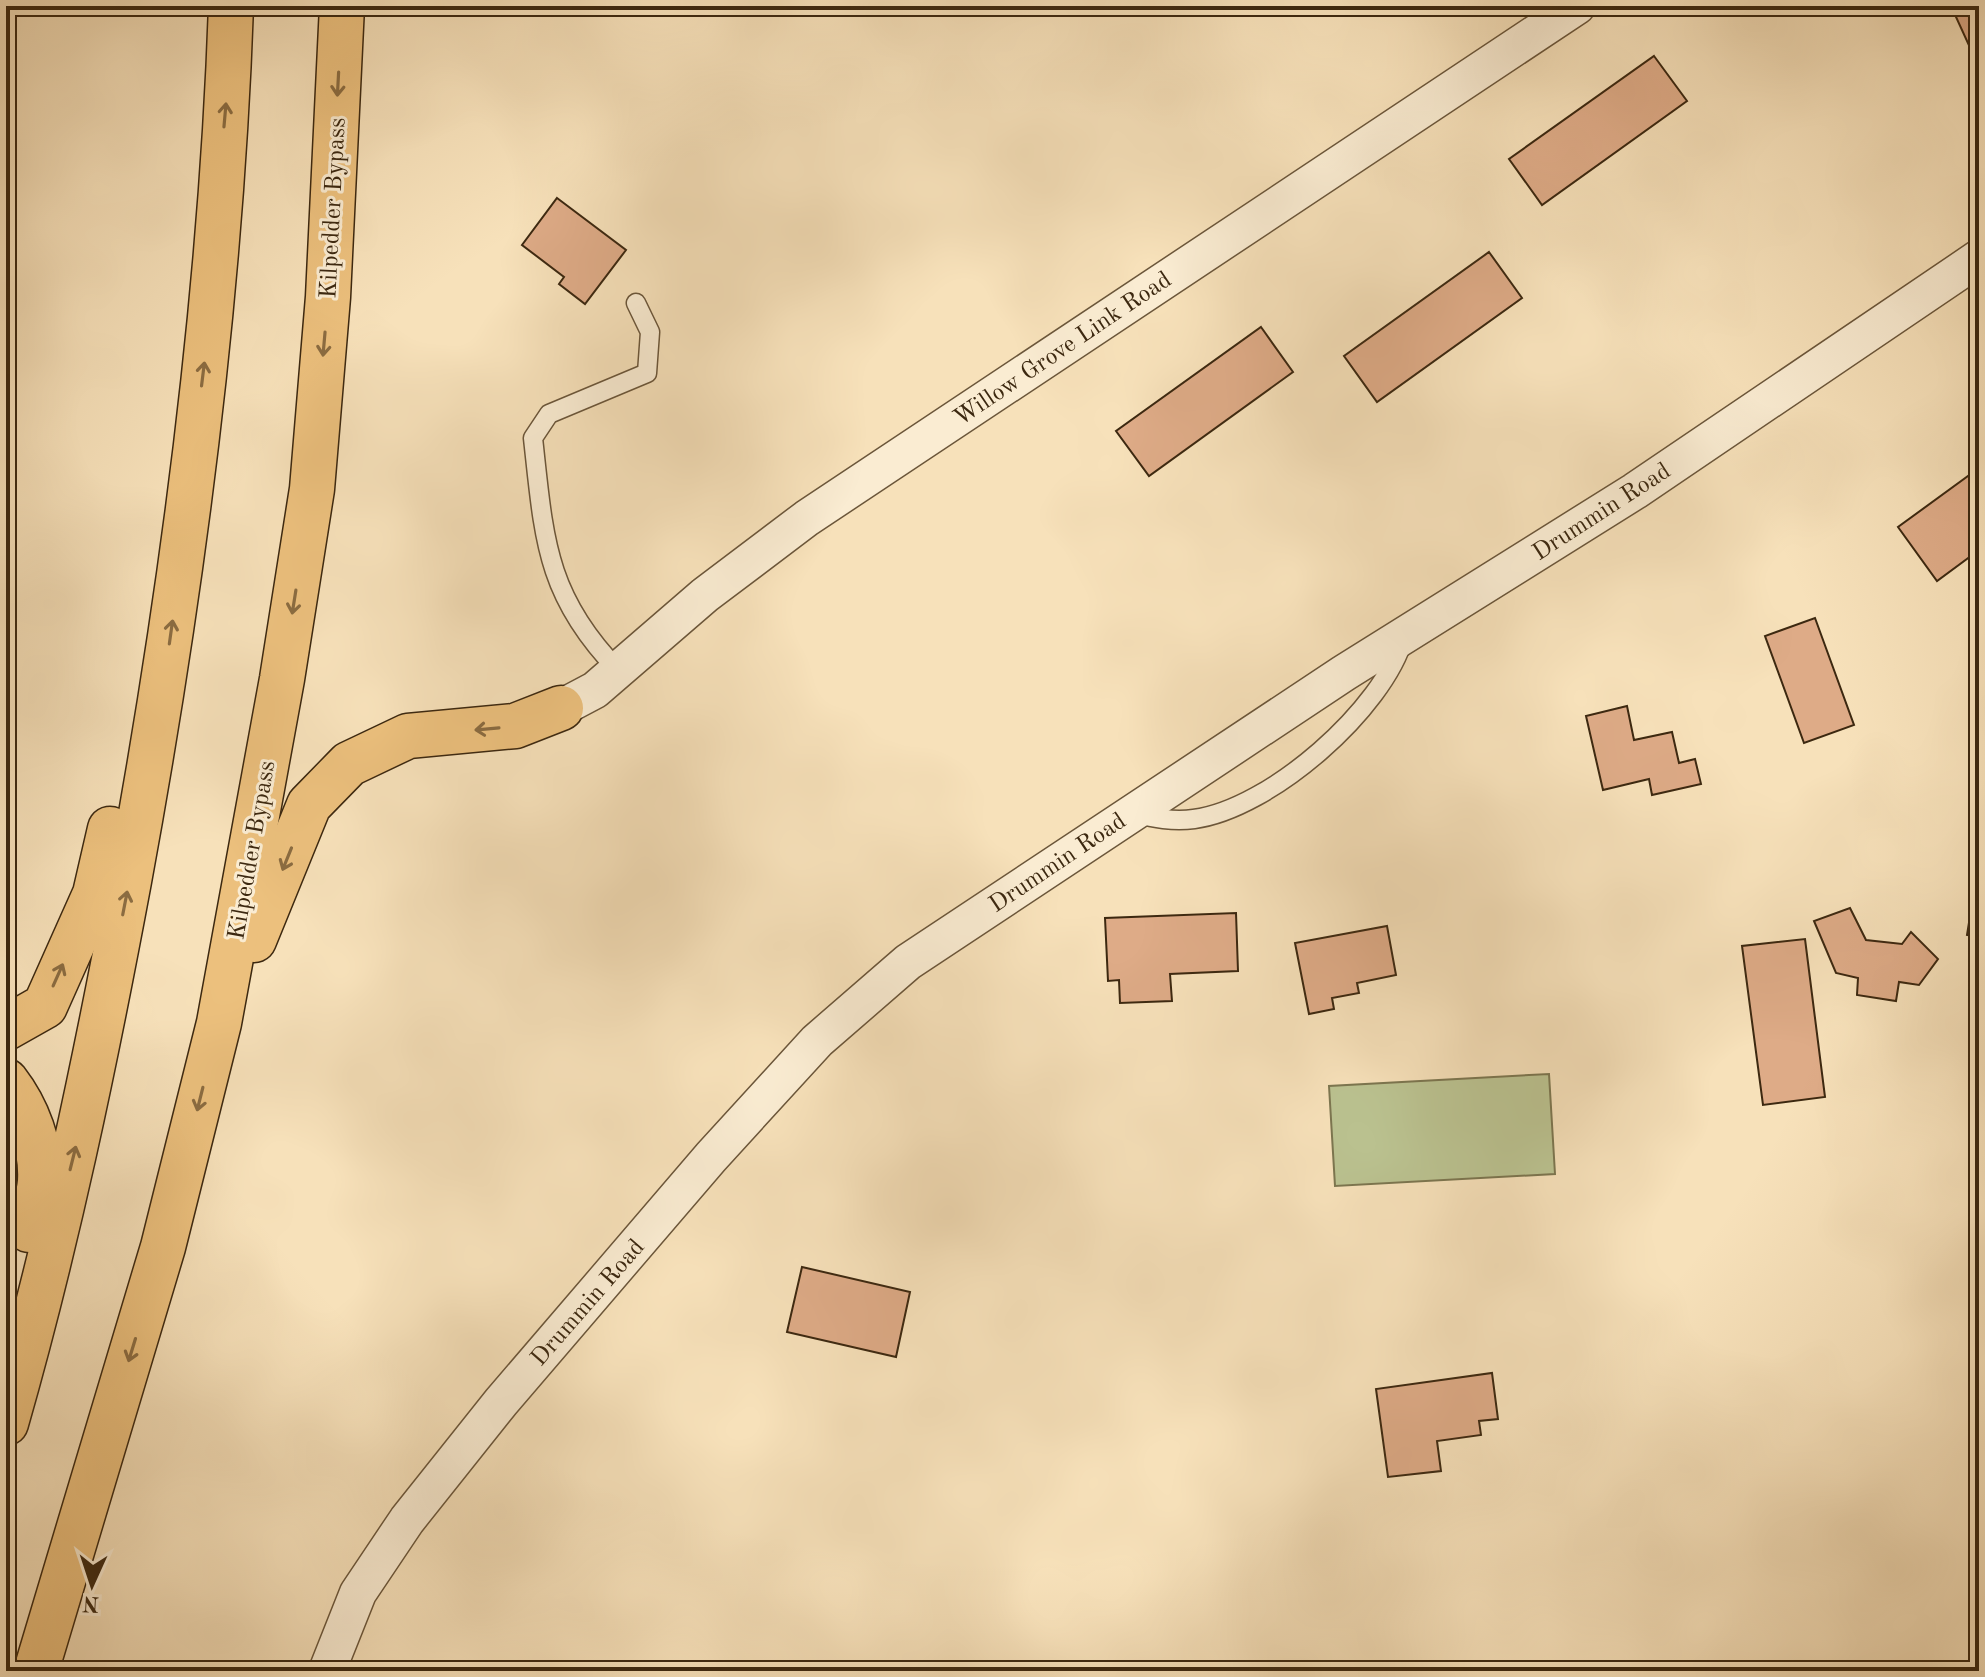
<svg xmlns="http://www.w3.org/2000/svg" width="1985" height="1677" font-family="'Old Standard TT',serif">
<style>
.green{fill:#bbc391;stroke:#7c7650;stroke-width:2}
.building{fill:#deab87;stroke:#3c2810;stroke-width:2}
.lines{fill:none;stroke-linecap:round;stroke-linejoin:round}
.lane-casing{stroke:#6b563a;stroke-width:21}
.street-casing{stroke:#6b563a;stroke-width:39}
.highway-casing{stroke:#3c2810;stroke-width:47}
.lane{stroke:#faecd2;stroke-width:18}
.street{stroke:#faecd2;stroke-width:36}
.highway{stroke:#ecc07d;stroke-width:44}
.oneway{stroke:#8b6c41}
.labels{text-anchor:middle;stroke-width:6;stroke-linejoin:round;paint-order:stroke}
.street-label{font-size:24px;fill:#3c2810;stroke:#faecd2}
</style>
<rect width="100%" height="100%" fill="#f7e1ba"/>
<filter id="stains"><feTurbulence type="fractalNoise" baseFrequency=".0025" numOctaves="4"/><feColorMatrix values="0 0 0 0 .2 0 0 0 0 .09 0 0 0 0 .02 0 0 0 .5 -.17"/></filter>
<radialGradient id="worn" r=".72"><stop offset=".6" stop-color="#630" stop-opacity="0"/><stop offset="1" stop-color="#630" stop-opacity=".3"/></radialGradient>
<g class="green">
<polygon points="1549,1074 1555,1174 1335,1186 1329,1086"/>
<polygon points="6,1115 20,1143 22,1195 6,1256"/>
</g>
<g class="building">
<polygon points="1951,6 1979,6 1979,62 1977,63"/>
<polygon points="1654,56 1687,101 1542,205 1509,159"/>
<polygon points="557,198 626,250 585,304 559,284 564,277 522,245"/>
<polygon points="1489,252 1522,298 1377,402 1344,356"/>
<polygon points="1261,327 1293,372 1149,476 1116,431"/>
<polygon points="1979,468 1979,550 1937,581 1898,527"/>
<polygon points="1815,618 1854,725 1804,743 1765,636"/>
<polygon points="1627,706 1634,740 1672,732 1679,763 1695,759 1701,784 1652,795 1649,779 1603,790 1586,716"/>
<polygon points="1974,892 1979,893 1979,937 1967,935"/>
<polygon points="1850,908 1866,940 1902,944 1911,932 1938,959 1919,985 1899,982 1896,1001 1857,995 1858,978 1836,973 1814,921"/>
<polygon points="1236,913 1238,971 1170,974 1172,1001 1120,1003 1119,980 1108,981 1105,918"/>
<polygon points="1387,926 1396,975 1357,983 1359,993 1332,998 1334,1009 1309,1014 1295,943"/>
<polygon points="1805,939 1825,1097 1763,1105 1742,946"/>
<polygon points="802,1267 910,1292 896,1357 787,1332"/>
<polygon points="1492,1373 1498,1419 1479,1421 1481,1435 1437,1441 1441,1471 1388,1477 1376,1389"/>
</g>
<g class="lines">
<g class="lane-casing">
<g id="lane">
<path d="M 618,670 C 545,595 544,537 533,438 L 549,414 L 647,373 L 650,332 L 636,303"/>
<path d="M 1134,813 C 1154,818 1173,822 1194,819 C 1270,809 1384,709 1404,637"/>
</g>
</g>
<g class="street-casing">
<g id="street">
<polyline points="561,708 595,690 705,595 807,518 1577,6"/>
<polyline points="327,1671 358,1593 407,1520 501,1402 711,1157 817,1041 908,962 1344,673 1635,491 1979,258"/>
</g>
</g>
<g class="highway-casing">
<g id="highway">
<polyline points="254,940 309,805 349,764 408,736 515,726 561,708"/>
<polyline points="6,1028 45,1006 95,894 110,829"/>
<path d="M 6,1081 C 27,1108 42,1146 40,1181 C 39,1197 32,1214 29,1230"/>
<path d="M 6,1423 C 57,1245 95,1063 129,881 C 182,593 221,299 231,6"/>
<polyline points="36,1671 163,1247 219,1023 282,679 312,489 328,297 342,6"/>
</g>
</g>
<use href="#lane" class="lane"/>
<use href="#street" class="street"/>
<use href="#highway" class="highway"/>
</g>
<defs><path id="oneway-shaft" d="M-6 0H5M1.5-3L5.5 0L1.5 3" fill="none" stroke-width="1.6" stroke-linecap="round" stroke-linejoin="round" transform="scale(2)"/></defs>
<g class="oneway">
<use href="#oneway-shaft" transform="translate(338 84) rotate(93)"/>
<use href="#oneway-shaft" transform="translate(225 115) rotate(-85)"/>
<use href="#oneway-shaft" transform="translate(324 344) rotate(95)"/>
<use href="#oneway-shaft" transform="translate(203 374) rotate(-83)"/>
<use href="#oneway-shaft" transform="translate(294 602) rotate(99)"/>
<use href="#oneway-shaft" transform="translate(171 632) rotate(-82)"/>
<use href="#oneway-shaft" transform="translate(487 729) rotate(175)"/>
<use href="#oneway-shaft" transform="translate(287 859) rotate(112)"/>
<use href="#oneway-shaft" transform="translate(125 903) rotate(-79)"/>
<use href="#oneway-shaft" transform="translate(58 975) rotate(-66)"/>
<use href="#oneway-shaft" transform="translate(200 1099) rotate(104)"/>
<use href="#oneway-shaft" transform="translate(73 1158) rotate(-76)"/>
<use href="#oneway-shaft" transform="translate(132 1350) rotate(107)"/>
</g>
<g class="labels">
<g class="street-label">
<text transform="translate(332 208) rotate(-87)" y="8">Kilpedder Bypass</text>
<text transform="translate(1062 348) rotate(-34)" y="8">Willow Grove Link Road</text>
<text transform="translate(1601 511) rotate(-33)" y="8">Drummin Road</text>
<text transform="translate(251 850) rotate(-80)" y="8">Kilpedder Bypass</text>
<text transform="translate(1057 862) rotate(-34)" y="8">Drummin Road</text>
<text transform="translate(587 1302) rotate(-49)" y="8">Drummin Road</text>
</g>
</g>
<rect width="1985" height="1677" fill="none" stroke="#f7e1ba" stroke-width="32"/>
<rect x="8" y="8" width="1969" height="1661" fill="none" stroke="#3c2810" stroke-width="4"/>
<rect x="16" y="16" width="1953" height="1645" fill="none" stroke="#3c2810" stroke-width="2"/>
<g transform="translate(92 1585) rotate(183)" stroke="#faecd2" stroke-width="6" paint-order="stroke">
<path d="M0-6L14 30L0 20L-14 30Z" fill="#3c2810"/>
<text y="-12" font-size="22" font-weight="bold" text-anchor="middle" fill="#3c2810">N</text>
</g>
<rect width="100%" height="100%" filter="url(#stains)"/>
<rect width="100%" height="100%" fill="url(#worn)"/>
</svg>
